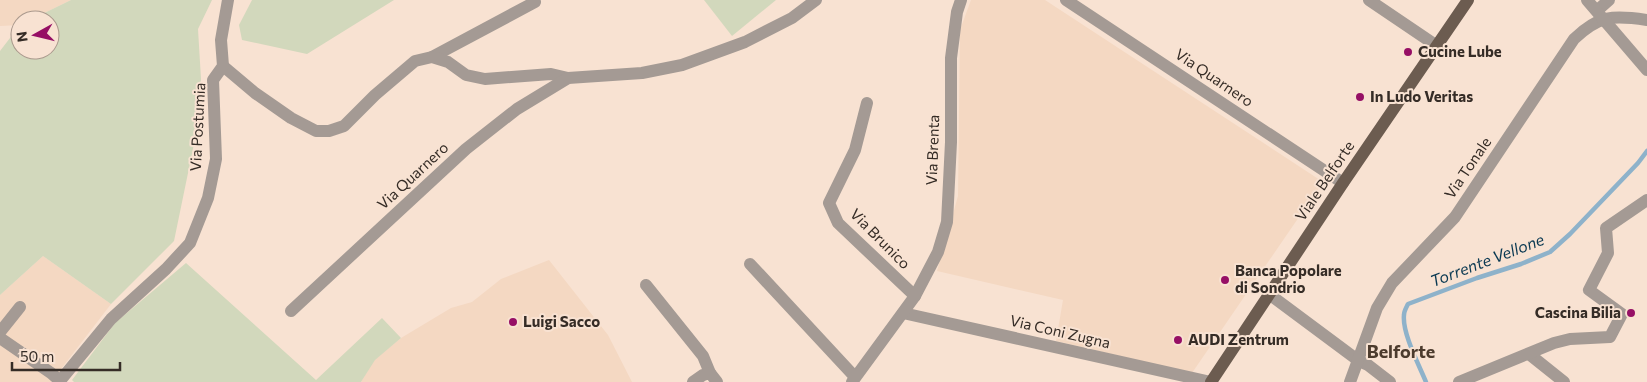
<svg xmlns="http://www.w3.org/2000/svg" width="1647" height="382" font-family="Commissioner,sans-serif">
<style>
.built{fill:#f4d8c2}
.green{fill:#d2d8bc}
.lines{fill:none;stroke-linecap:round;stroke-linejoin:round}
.stream{stroke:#8eb2ca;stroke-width:4.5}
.minor{stroke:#a49a94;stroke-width:12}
.major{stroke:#6c5c50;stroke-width:12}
.minor-bridge{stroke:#a49a94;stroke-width:12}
.poi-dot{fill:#960f65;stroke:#f8e2d2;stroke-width:2}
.labels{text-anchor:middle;stroke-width:4;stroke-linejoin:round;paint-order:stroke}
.poi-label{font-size:15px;font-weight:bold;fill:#352c26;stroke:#f8e2d2;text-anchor:start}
.street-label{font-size:15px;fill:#352c26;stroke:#f8e2d2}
.water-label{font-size:16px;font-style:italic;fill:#0a3952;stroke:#f8e2d2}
.quarter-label{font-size:18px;font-weight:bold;fill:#4c3b2d;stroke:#f8e2d2}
</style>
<rect width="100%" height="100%" fill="#f8e2d2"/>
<g class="built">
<polygon points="0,0 71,0 30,20 20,20 20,25 0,26"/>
<polygon points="971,0 1045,0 1323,182 1192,373 1056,341 1063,300 937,271 958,196 960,30"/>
<polygon points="43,256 111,304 51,382 0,382 0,295"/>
<polygon points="549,260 608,335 632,382 361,382 374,360 401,338 451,308 472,302 501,279"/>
</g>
<g class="green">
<polygon points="71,0 212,0 198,29 201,79 195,139 174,241 111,304 43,256 0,295 0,51 20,25 20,50 50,50 50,20 30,20"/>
<polygon points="252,0 394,0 307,54 242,40 239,25"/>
<polygon points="704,0 776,0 732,36"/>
<polygon points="186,263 316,380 382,318 401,338 375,360 361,382 74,382 72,380 115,323"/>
</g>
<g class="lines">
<path class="stream" d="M 1426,382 C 1419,365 1402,333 1404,315 C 1404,311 1406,308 1408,304 L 1477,278 L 1521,264 L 1550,252 L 1570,234 L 1638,163 L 1647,151"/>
<g class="minor">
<polyline points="1066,0 1343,183"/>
<polyline points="1369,0 1437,46"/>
<polyline points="1600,8 1609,0"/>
<polyline points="432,57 535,2"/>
<polyline points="223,66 255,93 291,118 316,131 329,131 344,126 375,95 415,61 432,57 448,62 466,75 485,79 551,74 568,78"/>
<polyline points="867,103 855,150 829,203 838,223 915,296"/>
<polyline points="750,264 855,377"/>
<polyline points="646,285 703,356 710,373"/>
<polyline points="1269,294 1359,361 1368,365 1390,382"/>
<polyline points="291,311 466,149 517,109 568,78 642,73 682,65 745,42 792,18 816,0"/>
<polyline points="903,313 1211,382"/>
<polyline points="0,332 20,307"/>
<polyline points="0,338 51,373 60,381"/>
<polyline points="1529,354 1564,382"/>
<polyline points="59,382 111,319 166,269 190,243 208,198 216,159 213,80 223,66 221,40 228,0"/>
<polyline points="693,382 703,375 710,373 717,382"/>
<polyline points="852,382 915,296 938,252 947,222 951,142 951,58 957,12 961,0"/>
<path d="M 1350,382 L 1377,308 L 1392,283 L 1455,217 L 1574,39 C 1599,15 1613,15 1647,20"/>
<polyline points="1459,382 1554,343 1570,339 1610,337 1622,314 1589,290 1608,253 1606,228 1647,200"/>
</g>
<polyline class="major" points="1211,382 1343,183 1468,0"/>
<polyline class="minor-bridge" points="1587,0 1647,70"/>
</g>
<g class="poi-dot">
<circle cx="1408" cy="52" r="5"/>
<circle cx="1360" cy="97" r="5"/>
<circle cx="1225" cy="280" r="5"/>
<circle cx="1631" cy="313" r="5"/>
<circle cx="513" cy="322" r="5"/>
<circle cx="1178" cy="340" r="5"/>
</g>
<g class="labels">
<g class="poi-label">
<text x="1418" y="57">Cucine Lube</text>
<text x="1370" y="102">In Ludo Veritas</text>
<text x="1235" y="276">Banca Popolare<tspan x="1235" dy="17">di Sondrio</tspan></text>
<text x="1621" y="318" text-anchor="end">Cascina Bilia</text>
<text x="523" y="327">Luigi Sacco</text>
<text x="1188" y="345">AUDI Zentrum</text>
</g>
<g class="street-label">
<text transform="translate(1214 78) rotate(34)" y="5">Via Quarnero</text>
<text transform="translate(198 127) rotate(-87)" y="5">Via Postumia</text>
<text transform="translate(933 150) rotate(-88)" y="5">Via Brenta</text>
<text transform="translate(1468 168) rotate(-56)" y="5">Via Tonale</text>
<text transform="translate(413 176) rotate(-43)" y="5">Via Quarnero</text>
<text transform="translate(1325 181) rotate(-56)" y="5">Viale Belforte</text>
<text transform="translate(880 239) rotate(45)" y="5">Via Brunico</text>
<text transform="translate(1060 332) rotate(13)" y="5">Via Coni Zugna</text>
</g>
<g class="water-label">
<text transform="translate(1487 260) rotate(-21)" y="6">Torrente Vellone</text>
</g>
<g class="quarter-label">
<text x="1401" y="358">Belforte</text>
</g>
</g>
<g transform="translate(35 35) rotate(262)"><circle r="24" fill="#f8e2d2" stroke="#aa998d"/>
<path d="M0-4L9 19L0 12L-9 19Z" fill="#960f65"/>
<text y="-8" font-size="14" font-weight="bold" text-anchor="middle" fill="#352c26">N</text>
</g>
<path d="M12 362v8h108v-8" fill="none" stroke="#352c26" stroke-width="2.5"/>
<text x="20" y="362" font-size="15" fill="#352c26" stroke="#f8e2d2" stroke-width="4" paint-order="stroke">50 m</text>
</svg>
